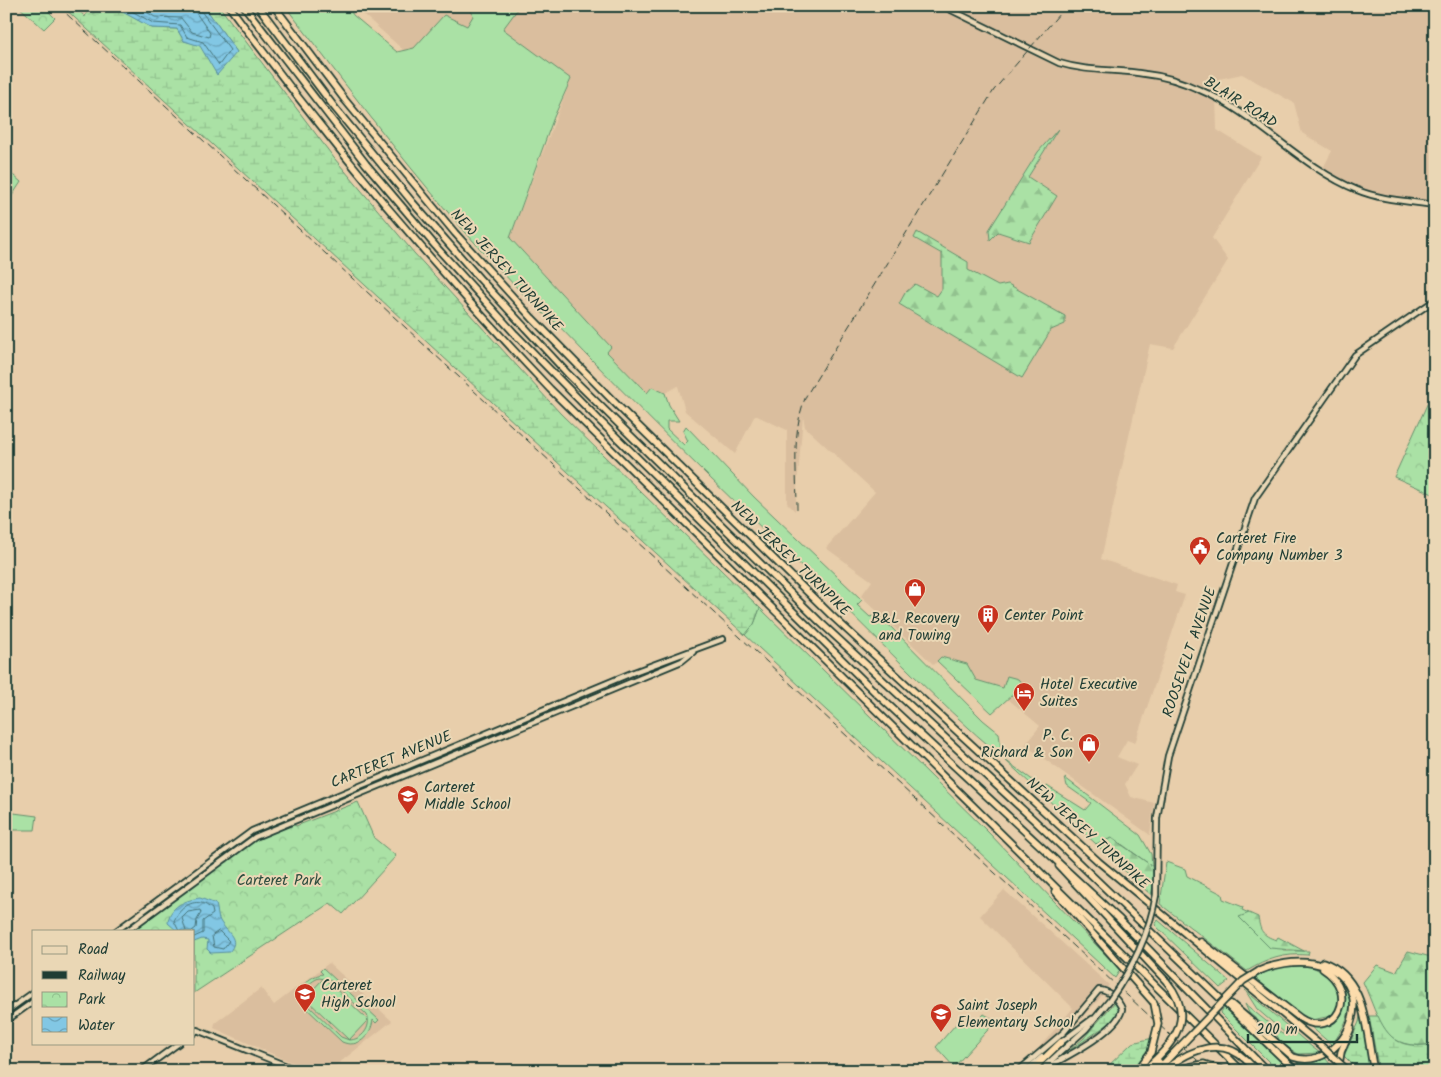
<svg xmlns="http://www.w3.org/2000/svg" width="1441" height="1077" font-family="Kalam,sans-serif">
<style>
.built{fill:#dabe9e}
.grass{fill:#aae1a5;stroke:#648f6c;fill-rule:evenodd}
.forest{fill:url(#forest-firs);stroke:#648f6c}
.wetland{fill:url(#wetland-marsh);stroke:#648f6c}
.park{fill:url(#park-crowns);stroke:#648f6c}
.water{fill:url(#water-waves);stroke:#5a909e}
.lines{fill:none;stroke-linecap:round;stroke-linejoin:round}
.shore{stroke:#47747a;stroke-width:1}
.secondary-casing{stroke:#1f3d34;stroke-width:8}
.highway-casing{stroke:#1f3d34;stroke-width:9}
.secondary{stroke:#ead7b5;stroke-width:4.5}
.highway{stroke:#fcdcac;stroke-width:5.5}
.rail{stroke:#1f3d34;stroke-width:1;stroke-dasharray:8 4;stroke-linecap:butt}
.secondary-bridge-casing{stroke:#1f3d34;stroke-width:8;stroke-linecap:butt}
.highway-bridge-casing{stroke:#1f3d34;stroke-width:9;stroke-linecap:butt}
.secondary-bridge{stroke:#ead7b5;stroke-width:4.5}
.highway-bridge{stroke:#fcdcac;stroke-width:5.5}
.labels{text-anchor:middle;stroke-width:4;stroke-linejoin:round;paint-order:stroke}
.street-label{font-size:15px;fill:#1f3d34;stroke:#ead7b5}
.poi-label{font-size:15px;fill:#1f3d34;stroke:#ead7b5;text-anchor:start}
.park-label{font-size:15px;fill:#2d4d3f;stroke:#ead7b5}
</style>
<defs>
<pattern id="forest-firs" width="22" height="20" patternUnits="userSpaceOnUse" patternTransform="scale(1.25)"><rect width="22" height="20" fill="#aae1a5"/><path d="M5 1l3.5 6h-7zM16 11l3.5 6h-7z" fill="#92c28f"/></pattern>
<pattern id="wetland-marsh" width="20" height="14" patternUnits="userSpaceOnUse" patternTransform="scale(1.25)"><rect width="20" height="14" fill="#aae1a5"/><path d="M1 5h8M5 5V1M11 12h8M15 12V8" fill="none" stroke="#92c28f"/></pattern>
<pattern id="park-crowns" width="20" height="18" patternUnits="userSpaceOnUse" patternTransform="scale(1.25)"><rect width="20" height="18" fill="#aae1a5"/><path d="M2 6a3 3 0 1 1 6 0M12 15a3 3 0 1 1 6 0" fill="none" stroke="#92c28f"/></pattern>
<pattern id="water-waves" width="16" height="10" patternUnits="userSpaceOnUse" patternTransform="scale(1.25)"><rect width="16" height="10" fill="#82c7e4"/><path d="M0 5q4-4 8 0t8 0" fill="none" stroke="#6aa3ba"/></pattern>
</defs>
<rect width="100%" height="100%" fill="#e8ceab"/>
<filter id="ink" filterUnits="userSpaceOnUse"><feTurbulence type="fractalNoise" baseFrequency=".02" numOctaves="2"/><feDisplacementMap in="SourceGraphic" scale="10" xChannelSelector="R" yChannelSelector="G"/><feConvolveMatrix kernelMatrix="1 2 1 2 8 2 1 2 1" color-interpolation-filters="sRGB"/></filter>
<g filter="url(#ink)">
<g class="built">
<polygon points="359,6 1435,6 1435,205 1361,193 1322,170 1332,151 1302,133 1294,103 1242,74 1219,79 1216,97 1217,130 1261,157 1212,238 1228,260 1173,348 1150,344 1101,559 1177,585 1175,592 1185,595 1135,743 1127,740 1117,757 1137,765 1125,784 1131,797 1154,803 1150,835 1025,745 1040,726 1008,699 1023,685 1003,688 975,680 966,664 941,657 934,665 861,596 872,581 826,548 875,492 805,427 803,416 795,511 787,503 787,430 755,415 735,454 685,411 678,386 665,393 652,388 647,393 607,352 610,346 510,238 571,79 531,164 364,15"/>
<polygon points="1004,890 1109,985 1098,1001 1072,1027 1027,1062 1073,1008 980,916"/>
<polygon points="329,963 392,1021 329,1071 311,1071 214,1028 215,1023 261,988 274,1005"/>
</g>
<g class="grass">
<path d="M 285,6 L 348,6 L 353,15 L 397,52 L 414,48 L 444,15 L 467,26 L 473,16 L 470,6 L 520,6 L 503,29 L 571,79 L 554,117 L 510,238 L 611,347 L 607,352 L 647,393 L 652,387 L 665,393 L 669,405 L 679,421 L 667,421 L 667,429 L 684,445 L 688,441 L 683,431 L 686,426 L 754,497 L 862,600 L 857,605 L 870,617 L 878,614 L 983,720 L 999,733 L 1002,757 C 933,699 872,632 806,570 C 720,489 636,406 554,321 L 548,318 C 450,226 367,112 285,6 Z"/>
<polygon points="6,169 21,182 8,202 6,202"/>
<polygon points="760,608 989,833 1120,970 1115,978 745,635 754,624"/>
<polygon points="941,657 967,664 976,680 1003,688 1007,676 1018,679 1023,685 992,713 937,661"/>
<polygon points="1005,760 1045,789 1047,786 1085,810 1091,803 1067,786 1065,778 1140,835 1151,854 1152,866 1113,838 1096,844"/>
<polygon points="6,812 37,816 35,830 6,830"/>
<path d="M 1166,862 L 1185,869 L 1187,876 L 1222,894 L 1223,899 L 1243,907 L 1242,910 L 1249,913 L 1240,918 L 1285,951 L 1309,951 L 1308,955 C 1284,953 1267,959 1247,971 L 1160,904 Z"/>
<polygon points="1158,920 1229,981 1220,988 1155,925"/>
<path d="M 1291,964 C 1298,965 1306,965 1312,967 C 1332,975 1350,997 1331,1016 L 1312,1020 L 1303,1016 L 1255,978 L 1272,968 Z"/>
<path d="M 323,968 L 379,1020 L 376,1023 L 373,1020 C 371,1036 358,1049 342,1042 L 302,1004 C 297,989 308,976 323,974 L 320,971 ZM 319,978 L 330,980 L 367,1015 C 372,1027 362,1040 349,1040 L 368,1020 L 324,978 L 305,998 L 349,1040 L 341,1037 L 306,1003 C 301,992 308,982 319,978 Z"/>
<path d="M 1345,986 C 1357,1007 1344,1027 1332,1045 L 1310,1026 C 1338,1021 1347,1016 1345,986 Z"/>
<polygon points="1245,990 1312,1047 1320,1053 1298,1054 1279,1042 1278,1037 1249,1013 1245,1004 1282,1034 1286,1034 1257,1009"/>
<polygon points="1224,1008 1290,1071 1278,1071 1220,1013"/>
<polygon points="984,1014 996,1021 954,1067 936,1047 963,1016 974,1025"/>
<path d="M 1292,1058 C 1304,1062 1313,1065 1325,1058 L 1336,1071 L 1306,1071 Z"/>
</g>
<g class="forest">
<polygon points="1058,129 1028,177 1057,196 1029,242 998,232 990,240 989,230 1038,152"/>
<polygon points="917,232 968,262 968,270 998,286 1008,284 1065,316 1065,324 1051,330 1022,378 899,304 905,293 915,284 937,296 942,289 942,254 914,238"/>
<polygon points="1112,838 1152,866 1154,882 1151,895 1096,844"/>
<path d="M 1249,913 L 1258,917 C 1260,931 1262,935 1276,940 L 1278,937 L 1304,951 L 1270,948 L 1239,917 Z"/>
<path d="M 1408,951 L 1435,958 L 1435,1044 C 1382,1052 1381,1022 1363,982 L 1377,965 L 1396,972 Z"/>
</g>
<g class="wetland">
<polygon points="62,6 75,6 85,17 89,6 117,6 118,9 152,28 177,29 184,41 237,52 204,6 219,6 334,158 414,253 560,413 760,608 754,624 745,635"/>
<polygon points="1115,1002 1119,1010 1114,1020 1065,1054 1083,1039"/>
<polygon points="1361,1009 1373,1071 1359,1071 1344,1056 1359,1022"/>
<path d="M 1369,1016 L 1378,1016 C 1391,1045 1406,1048 1435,1044 L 1435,1071 L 1379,1071 Z"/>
<polygon points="1153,1038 1144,1057 1133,1070 1103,1071 1132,1043"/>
</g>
<g class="park">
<polygon points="18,6 43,6 55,18 44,29"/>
<polygon points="1435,387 1435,495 1394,477"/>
<polygon points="358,802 374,838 396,856 343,914 330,903 194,993 194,931 132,931 256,839 293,824 296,826"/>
</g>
<g class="water">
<polygon points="117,6 204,6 237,52 217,75 200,46 184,41 177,29 152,28 117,9"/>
<path d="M 200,898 L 216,904 C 218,910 217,916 220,921 C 227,933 241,939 229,952 L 211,953 L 207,949 L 208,940 L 202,939 L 194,942 L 194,931 L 177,931 L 168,923 C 169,906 186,900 200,898 Z"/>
</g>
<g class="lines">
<g class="shore">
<polyline points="123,6 153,23 180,25 187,37 203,42 219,65 230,50 201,11 201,6"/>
<polyline points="136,6 155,17 181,18 192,32 209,37 210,33 196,13 194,6"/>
<path d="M 179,931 L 174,921 C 178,911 189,900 201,903 C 204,903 209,907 212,909 L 213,914 L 203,921 L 203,933 L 194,937"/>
<polyline points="186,931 182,918 188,912 200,910 201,913 197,920 196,928 192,931"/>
<polygon points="219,931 229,941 223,949 214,947 212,936"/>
</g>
<g class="secondary-casing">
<g id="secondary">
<path d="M 943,6 L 1059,63 C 1088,72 1116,69 1145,74 C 1164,76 1183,82 1200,90 C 1256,113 1300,167 1357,190 C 1381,200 1408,201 1435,205"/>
<polyline points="1156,895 1157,818 1168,756 1255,498 1355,355 1435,300"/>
<polyline points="116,931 252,831 634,672 723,639"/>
<polyline points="127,931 255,837 682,661 693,652"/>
<polyline points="6,1012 34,992"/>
<polyline points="6,1021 34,1001"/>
<polyline points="194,1033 197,1030 299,1071"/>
<polyline points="1060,1043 1092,1019"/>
<polyline points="1046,1065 1086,1029 1110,1000"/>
<polyline points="141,1071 179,1043"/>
<path d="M 1018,1071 L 1064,1032 L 1099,990 C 1109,990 1119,1001 1122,1009 C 1118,1032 1060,1060 1040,1071"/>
<polyline points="1025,1071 1042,1057"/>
</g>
</g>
<g class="highway-casing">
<g id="highway">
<path d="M 229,6 C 328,141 435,268 550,389 L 1242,1071"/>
<polyline points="244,6 366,164 438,249 515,334 600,421 879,696 1118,918 1267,1071"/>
<polyline points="258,6 335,108 413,203 479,278 568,374 820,622 1034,820 1296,1071"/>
<polyline points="274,6 345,100 455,233 532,318 618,406 831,615 1099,862 1319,1044"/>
<polyline points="1059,866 1167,982"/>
<polyline points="1055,891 1154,1003"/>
<path d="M 1201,942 L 1300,1018 C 1335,1041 1361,993 1323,969"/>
<path d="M 1323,962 C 1368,978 1365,1031 1374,1071"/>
<path d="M 1231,1004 L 1293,1057 C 1326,1069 1359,1031 1353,998 C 1344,956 1289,957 1259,971"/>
<polyline points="1246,1060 1257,1071"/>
<polyline points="1031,1071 1061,1042"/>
<polyline points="1137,1071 1151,1052"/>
<polyline points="1143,1071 1158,1057"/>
<polyline points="1150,1071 1162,1060"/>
<polyline points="1338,1071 1341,1052 1351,1028"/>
</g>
</g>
<use href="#secondary" class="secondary"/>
<use href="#highway" class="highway"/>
<g class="rail">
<polyline points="58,6 1209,1071"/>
<path d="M 797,509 C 797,472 791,432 806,396 L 994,90 L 1066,6"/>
</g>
<g class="secondary-bridge-casing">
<path id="secondary-bridge" d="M 1110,1000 C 1133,967 1149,935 1156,895"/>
</g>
<g class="highway-bridge-casing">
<g id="highway-bridge">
<polyline points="1319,1044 1348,1071"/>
<polyline points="1151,1052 1158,1024 1154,1003"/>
<path d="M 1158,1057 C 1182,1033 1190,1010 1167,982"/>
<polyline points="1164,1063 1243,981 1259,971"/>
<path d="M 1168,1067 C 1192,1049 1222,1037 1246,1060"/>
<polyline points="1170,1071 1204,1064 1226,1071"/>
</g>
</g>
<use href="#secondary-bridge" class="secondary-bridge"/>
<use href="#highway-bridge" class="highway-bridge"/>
</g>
</g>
<defs>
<g id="civic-pin" transform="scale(1.125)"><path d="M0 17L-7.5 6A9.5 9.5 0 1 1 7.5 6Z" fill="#c8321e" stroke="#ead7b5"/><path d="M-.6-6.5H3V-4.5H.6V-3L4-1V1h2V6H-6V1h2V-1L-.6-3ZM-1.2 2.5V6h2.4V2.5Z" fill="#fff"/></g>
<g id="shop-pin" transform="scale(1.125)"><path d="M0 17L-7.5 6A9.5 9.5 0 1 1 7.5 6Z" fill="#c8321e" stroke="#ead7b5"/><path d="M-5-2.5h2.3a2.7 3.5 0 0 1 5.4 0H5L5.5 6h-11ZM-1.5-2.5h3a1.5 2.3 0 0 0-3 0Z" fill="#fff"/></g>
<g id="building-pin" transform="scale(1.125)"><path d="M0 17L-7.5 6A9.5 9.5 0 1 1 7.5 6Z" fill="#c8321e" stroke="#ead7b5"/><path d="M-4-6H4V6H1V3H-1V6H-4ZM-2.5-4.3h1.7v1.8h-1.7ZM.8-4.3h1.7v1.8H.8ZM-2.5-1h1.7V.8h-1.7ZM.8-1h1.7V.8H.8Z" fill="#fff"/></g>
<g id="hotel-pin" transform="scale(1.125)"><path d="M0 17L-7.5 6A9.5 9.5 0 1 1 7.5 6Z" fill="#c8321e" stroke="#ead7b5"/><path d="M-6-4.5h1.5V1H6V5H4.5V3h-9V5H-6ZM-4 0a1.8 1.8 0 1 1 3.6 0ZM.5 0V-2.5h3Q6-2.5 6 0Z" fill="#fff"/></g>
<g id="school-pin" transform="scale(1.125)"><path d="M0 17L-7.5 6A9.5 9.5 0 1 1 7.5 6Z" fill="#c8321e" stroke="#ead7b5"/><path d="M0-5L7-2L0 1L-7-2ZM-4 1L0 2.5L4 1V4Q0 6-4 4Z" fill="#fff"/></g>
</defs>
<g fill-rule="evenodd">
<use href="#civic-pin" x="1200" y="547"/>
<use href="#shop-pin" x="915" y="589"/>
<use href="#building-pin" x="988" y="615"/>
<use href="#hotel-pin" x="1024" y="693"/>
<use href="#shop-pin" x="1089" y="744"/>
<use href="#school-pin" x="408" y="796"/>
<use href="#school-pin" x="305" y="994"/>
<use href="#school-pin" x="941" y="1014"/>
</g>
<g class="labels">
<g class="street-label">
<text transform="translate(1241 102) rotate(32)" y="5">BLAIR ROAD</text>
<text transform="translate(507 270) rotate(48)" y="5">NEW JERSEY TURNPIKE</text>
<text transform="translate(791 558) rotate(44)" y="5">NEW JERSEY TURNPIKE</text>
<text transform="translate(1189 652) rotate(-71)" y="5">ROOSEVELT AVENUE</text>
<text transform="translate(391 759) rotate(-22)" y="5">CARTERET AVENUE</text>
<text transform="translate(1088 833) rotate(42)" y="5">NEW JERSEY TURNPIKE</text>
</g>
<g class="poi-label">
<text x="1216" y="543">Carteret Fire<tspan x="1216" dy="17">Company Number 3</tspan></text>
<text x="1004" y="620">Center Point</text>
<text x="915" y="623" text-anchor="middle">B&amp;L Recovery<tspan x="915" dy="17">and Towing</tspan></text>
<text x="1040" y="689">Hotel Executive<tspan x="1040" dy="17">Suites</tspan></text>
<text x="1073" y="740" text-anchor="end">P. C.<tspan x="1073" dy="17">Richard &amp; Son</tspan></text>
<text x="424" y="792">Carteret<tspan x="424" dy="17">Middle School</tspan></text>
<text x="321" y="990">Carteret<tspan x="321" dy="17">High School</tspan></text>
<text x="957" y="1010">Saint Joseph<tspan x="957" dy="17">Elementary School</tspan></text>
</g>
<g class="park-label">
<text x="279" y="885">Carteret Park</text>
</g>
</g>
<rect width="1441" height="1077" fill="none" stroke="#ead7b5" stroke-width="25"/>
<rect x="12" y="12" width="1416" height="1052" fill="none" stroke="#1f3d34" stroke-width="2" filter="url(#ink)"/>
<rect x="32" y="930" width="162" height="115" fill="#ead7b5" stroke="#999981"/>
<rect x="42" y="946" width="25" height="8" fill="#ead7b5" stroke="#999981"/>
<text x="78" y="954" font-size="15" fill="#1f3d34">Road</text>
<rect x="42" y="971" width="25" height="8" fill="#1f3d34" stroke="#999981"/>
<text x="78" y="980" font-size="15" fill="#1f3d34">Railway</text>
<rect x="42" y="992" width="25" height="15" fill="url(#park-crowns)" stroke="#999981"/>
<text x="78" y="1004" font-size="15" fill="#1f3d34">Park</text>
<rect x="42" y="1017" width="25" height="15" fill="url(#water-waves)" stroke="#999981"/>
<text x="78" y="1030" font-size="15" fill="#1f3d34">Water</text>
<path d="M1248 1034v8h109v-8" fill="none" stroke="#1f3d34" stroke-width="2.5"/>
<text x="1256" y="1034" font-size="15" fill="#1f3d34" stroke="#ead7b5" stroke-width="4" paint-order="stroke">200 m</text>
</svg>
